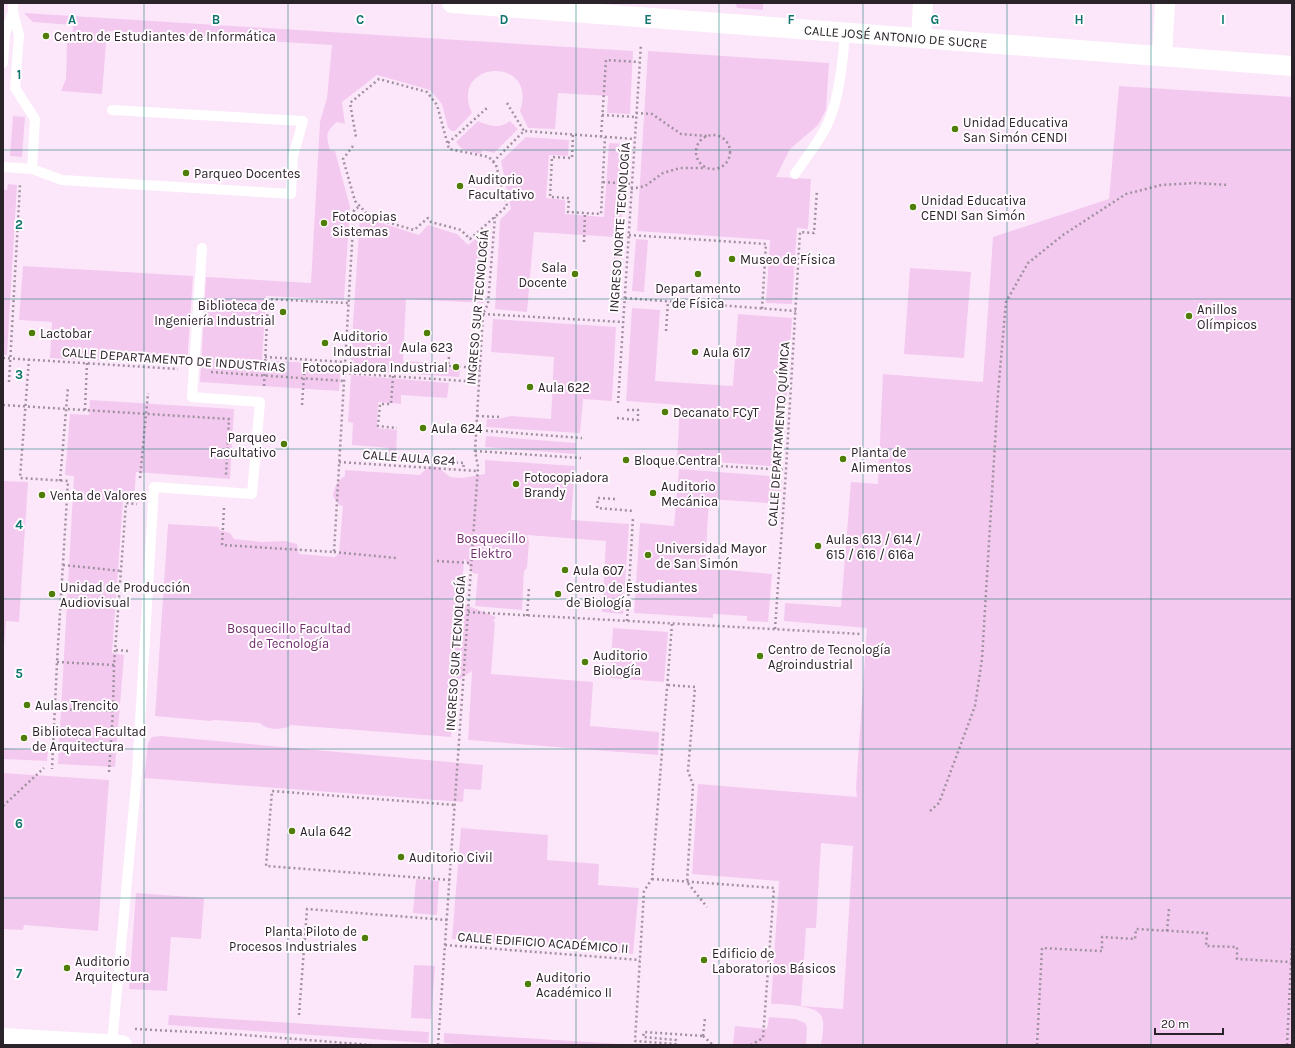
<svg xmlns="http://www.w3.org/2000/svg" width="1295" height="1048" font-family="Karla,sans-serif">
<style>
.green{fill:#f4c9f0;fill-rule:evenodd}
.lines{fill:none;stroke-linecap:round;stroke-linejoin:round}
.path{stroke:#a0919f;stroke-width:2.5;stroke-dasharray:2 3;stroke-linecap:butt}
.service{stroke:#fff;stroke-width:10}
.minor{stroke:#fff;stroke-width:20}
.grid{fill:none;stroke:#0f766e;stroke-width:1;stroke-opacity:0.55}
.poi-dot{fill:#4f7d07;stroke:#fffbfe;stroke-width:1.5}
.labels{text-anchor:middle;stroke-width:4;stroke-linejoin:round;paint-order:stroke}
.poi-label{font-size:13px;fill:#2a232a;stroke:#fffbfe;text-anchor:start}
.street-label{font-size:13px;fill:#2a232a;stroke:#fffbfe}
.park-label{font-size:13px;fill:#6e2e6b;stroke:#fffbfe}
.grid-label{font-size:13px;text-anchor:middle;font-weight:bold;fill:#0f766e;stroke:#fffbfe;stroke-width:4;stroke-linejoin:round;paint-order:stroke}
</style>
<rect width="100%" height="100%" fill="#fce7fa"/>
<g class="green">
<polygon points="735,3 763,3 763,10 737,8"/>
<path d="M 24,13 L 633,51 L 630,114 L 607,113 L 608,96 L 558,93 L 555,129 L 528,128 L 520,111 C 539,55 448,60 472,113 L 455,131 L 452,131 L 448,128 L 442,104 L 430,90 L 377,75 L 342,102 L 345,124 L 337,122 C 325,132 326,136 330,150 L 335,151 L 350,207 L 344,300 L 266,296 L 262,360 L 341,365 L 339,391 L 200,382 L 206,277 L 311,283 L 320,122 L 327,98 L 332,45 L 107,31 L 102,94 L 61,91 L 66,79 L 67,43 L 72,43 L 73,25 L 33,22 Z"/>
<polygon points="648,51 829,63 826,110 818,125 790,149 776,177 811,179 808,229 797,228 792,304 766,303 770,240 637,231"/>
<path d="M 1119,86 L 1292,97 L 1292,1045 L 821,1045 C 822,1036 826,1021 820,1014 C 813,1005 782,1004 771,1004 L 779,881 L 692,874 L 698,784 L 857,797 L 856,788 L 867,628 L 784,621 L 785,603 L 841,607 L 851,482 L 878,484 L 883,374 L 983,382 L 993,237 L 1109,199 ZM 821,843 L 853,846 L 843,1009 L 801,1006 L 806,928 L 816,928 Z"/>
<polygon points="13,116 25,117 22,157 10,156"/>
<path d="M 478,121 C 489,126 500,129 510,121 L 518,129 L 494,153 L 483,150 L 481,154 L 463,150 L 456,142 Z"/>
<polygon points="526,137 569,140 568,156 549,155 546,198 565,200 565,214 604,217 609,143 626,144 616,304 611,304 615,237 534,232 527,312 495,309 500,220 511,209 501,161"/>
<polygon points="8,184 17,185 7,355 3,355 3,190 7,190"/>
<polygon points="360,216 419,235 428,225 457,234 468,245 489,228 484,303 406,299 403,361 440,363 441,368 460,369 459,377 350,370"/>
<polygon points="636,239 648,240 644,292 632,291"/>
<polygon points="23,266 193,276 187,365 50,358 52,322 19,320"/>
<polygon points="910,268 971,272 964,358 904,354"/>
<polygon points="632,308 660,310 655,381 733,386 738,314 792,318 782,467 677,459 680,405 626,401"/>
<polygon points="493,319 616,327 612,401 583,399 580,433 486,427 487,419 498,419 511,416 551,419 554,357 491,352"/>
<polygon points="351,375 449,383 447,398 401,395 401,404 378,402 377,428 397,430 396,456 438,460 438,464 388,461 389,448 352,445 353,423 348,422"/>
<polygon points="90,400 234,409 230,479 136,472 134,501 123,500 112,653 124,655 115,767 58,764 74,476 65,475 70,414 89,415"/>
<polygon points="486,436 576,443 575,454 485,447"/>
<path d="M 485,460 L 575,466 L 571,520 L 629,524 L 623,614 L 602,612 L 606,541 L 527,535 L 529,541 L 527,568 L 524,571 L 522,610 L 475,606 L 478,574 L 473,573 L 464,558 L 461,603 L 496,617 L 493,621 L 495,622 L 491,674 L 593,682 L 590,726 L 659,732 L 658,755 L 468,740 L 472,671 L 455,682 L 451,737 L 290,725 L 289,727 C 279,729 268,731 260,723 L 214,720 L 211,721 L 155,716 L 168,524 L 219,527 L 219,530 L 230,533 L 234,539 L 262,542 L 285,541 L 297,544 L 299,554 L 335,557 L 339,553 L 343,506 L 339,505 L 333,496 C 334,488 337,480 345,476 L 345,470 L 420,475 L 429,466 L 438,467 L 450,477 L 462,478 L 485,474 Z"/>
<polygon points="679,469 782,477 780,504 709,499 705,568 772,574 768,622 747,621 747,616 713,614 713,618 634,613 640,523 674,526"/>
<polygon points="3,481 28,482 19,622 6,621 3,661"/>
<polygon points="613,628 668,632 664,682 610,678"/>
<polygon points="161,736 483,765 481,790 464,789 463,802 144,778 148,743 152,737"/>
<polygon points="3,748 48,751 47,761 3,759"/>
<polygon points="3,773 109,780 98,931 24,925 23,930 3,929"/>
<polygon points="461,828 548,835 547,860 599,864 598,885 639,888 633,954 452,939"/>
<polygon points="416,879 439,881 437,915 413,913"/>
<polygon points="136,893 204,898 201,939 171,937 167,991 129,989"/>
<polygon points="414,965 435,966 431,1019 411,1018"/>
<polygon points="169,1015 429,1032 428,1043 168,1025"/>
<polygon points="769,1017 795,1019 805,1023 807,1028 806,1045 733,1045 735,1026 767,1029"/>
<polygon points="444,1033 636,1045 470,1045 444,1043"/>
</g>
<g class="lines">
<g class="path">
<polyline points="507,103 524,131"/>
<polyline points="636,113 652,114 681,134 708,136"/>
<polyline points="602,115 636,117"/>
<polyline points="573,135 572,158 552,157 550,197 569,198 568,212 601,214 605,137"/>
<circle cx="713" cy="152" r="17"/>
<polyline points="601,137 606,60 639,62"/>
<polyline points="448,143 487,108"/>
<polyline points="353,146 343,159 355,201 370,217 414,230 428,218 431,222 461,230 470,239 507,206 496,165 489,157 449,149 437,105 427,92 379,79 350,103 356,137"/>
<polyline points="493,162 524,131 635,139"/>
<polyline points="603,182 632,184"/>
<polyline points="631,189 645,186 663,173 680,168 706,168"/>
<polyline points="629,235 766,244 762,309"/>
<polyline points="584,242 585,213"/>
<polyline points="625,298 796,311"/>
<polyline points="483,314 623,322"/>
<polyline points="666,331 668,301"/>
<polyline points="265,357 345,362"/>
<polyline points="449,357 448,366 480,368"/>
<polyline points="3,358 178,369"/>
<polyline points="29,359 20,478 68,481 57,662 52,769"/>
<polyline points="211,372 344,381"/>
<polyline points="344,373 479,382"/>
<polyline points="393,376 391,404 380,404 378,426 397,428"/>
<polyline points="9,382 20,185"/>
<polyline points="264,386 268,299 348,303"/>
<polyline points="618,403 641,44"/>
<polyline points="3,405 229,419 226,475"/>
<polyline points="302,405 305,360"/>
<polyline points="85,410 87,363"/>
<polyline points="477,416 500,417"/>
<polyline points="617,418 638,420 638,410 626,410"/>
<polyline points="476,430 582,438"/>
<polyline points="475,451 581,458"/>
<polyline points="339,462 477,471"/>
<polyline points="446,462 464,463 463,470"/>
<polyline points="671,463 786,470"/>
<polyline points="140,478 148,393"/>
<polyline points="60,481 68,387"/>
<polyline points="615,499 598,498 597,508 634,511"/>
<polyline points="224,508 222,545 334,552 354,210 360,206"/>
<polyline points="334,552 396,558"/>
<polyline points="437,561 471,563"/>
<polyline points="63,565 121,571"/>
<polyline points="468,612 861,634"/>
<polyline points="527,616 529,588"/>
<polyline points="627,621 633,517"/>
<polyline points="672,624 652,879 644,891 635,1041 676,1044 676,1040 643,1037 644,1032 703,1036"/>
<polyline points="775,629 786,470 800,232 814,233 817,190"/>
<polyline points="116,650 129,651"/>
<polyline points="57,662 114,665"/>
<polyline points="668,685 695,687 688,771 693,785 687,882 707,907"/>
<polyline points="55,709 113,711"/>
<polyline points="109,772 113,711 114,665 126,503 137,504"/>
<polyline points="3,806 44,768"/>
<polyline points="930,811 939,803 975,706 982,659 998,393 1006,302 1028,263 1063,235 1126,194 1161,185 1195,183 1229,185"/>
<polyline points="652,879 774,888 763,1038 751,1045"/>
<polyline points="450,880 266,866 272,791 455,805"/>
<polyline points="1167,931 1169,909"/>
<polyline points="445,945 640,960"/>
<polyline points="299,1015 307,909 447,920"/>
<polyline points="135,1029 232,1034 371,1045"/>
<polyline points="703,1036 705,1018"/>
<polyline points="703,1036 713,1045"/>
<polyline points="438,1045 478,467 475,451 483,314 488,304 495,217"/>
<polyline points="1037,1045 1042,948 1102,951 1102,937 1135,939 1136,929 1207,933 1206,946 1237,947 1237,959 1291,962"/>
<polyline points="1287,1045 1292,943"/>
</g>
<g class="service">
<polyline points="13,3 13,12 19,35 15,88 35,119 32,169"/>
<polyline points="3,63 5,34 13,12"/>
<polyline points="3,167 32,169 62,180 291,194 293,156 303,121 112,110"/>
<path d="M 795,174 C 804,160 816,146 824,131 C 839,105 843,62 845,32"/>
<polyline points="112,1044 137,773 154,487 252,494 260,402 192,397 202,248"/>
</g>
<g class="minor">
<path id="s1" d="M 452,3 L 1292,66"/>
<polyline points="921,38 923,3"/>
<polyline points="1162,56 1165,3"/>
<polyline points="3,1038 122,1045"/>
</g>
</g>
<path class="grid" d="M 144,3 L 144,1045M 288,3 L 288,1045M 432,3 L 432,1045M 576,3 L 576,1045M 719,3 L 719,1045M 863,3 L 863,1045M 1007,3 L 1007,1045M 1151,3 L 1151,1045M 3,150 L 1292,150M 3,299 L 1292,299M 3,449 L 1292,449M 3,599 L 1292,599M 3,749 L 1292,749M 3,898 L 1292,898"/>
<g class="poi-dot">
<circle cx="46" cy="36" r="4"/>
<circle cx="955" cy="129" r="4"/>
<circle cx="186" cy="173" r="4"/>
<circle cx="460" cy="186" r="4"/>
<circle cx="913" cy="207" r="4"/>
<circle cx="324" cy="223" r="4"/>
<circle cx="732" cy="259" r="4"/>
<circle cx="575" cy="274" r="4"/>
<circle cx="698" cy="274" r="4"/>
<circle cx="283" cy="312" r="4"/>
<circle cx="1189" cy="316" r="4"/>
<circle cx="32" cy="333" r="4"/>
<circle cx="427" cy="333" r="4"/>
<circle cx="325" cy="343" r="4"/>
<circle cx="695" cy="352" r="4"/>
<circle cx="456" cy="367" r="4"/>
<circle cx="530" cy="387" r="4"/>
<circle cx="665" cy="412" r="4"/>
<circle cx="423" cy="428" r="4"/>
<circle cx="284" cy="444" r="4"/>
<circle cx="843" cy="459" r="4"/>
<circle cx="626" cy="460" r="4"/>
<circle cx="516" cy="484" r="4"/>
<circle cx="653" cy="493" r="4"/>
<circle cx="42" cy="495" r="4"/>
<circle cx="818" cy="546" r="4"/>
<circle cx="648" cy="555" r="4"/>
<circle cx="565" cy="570" r="4"/>
<circle cx="52" cy="594" r="4"/>
<circle cx="558" cy="594" r="4"/>
<circle cx="760" cy="656" r="4"/>
<circle cx="585" cy="662" r="4"/>
<circle cx="27" cy="705" r="4"/>
<circle cx="24" cy="738" r="4"/>
<circle cx="292" cy="831" r="4"/>
<circle cx="401" cy="857" r="4"/>
<circle cx="365" cy="938" r="4"/>
<circle cx="704" cy="960" r="4"/>
<circle cx="67" cy="968" r="4"/>
<circle cx="528" cy="984" r="4"/>
</g>
<g class="labels">
<g class="poi-label">
<text x="54" y="41">Centro de Estudiantes de Informática</text>
<text x="963" y="127">Unidad Educativa<tspan x="963" dy="15">San Simón CENDI</tspan></text>
<text x="194" y="178">Parqueo Docentes</text>
<text x="468" y="184">Auditorio<tspan x="468" dy="15">Facultativo</tspan></text>
<text x="921" y="205">Unidad Educativa<tspan x="921" dy="15">CENDI San Simón</tspan></text>
<text x="332" y="221">Fotocopias<tspan x="332" dy="15">Sistemas</tspan></text>
<text x="740" y="264">Museo de Física</text>
<text x="567" y="272" text-anchor="end">Sala<tspan x="567" dy="15">Docente</tspan></text>
<text x="698" y="293" text-anchor="middle">Departamento<tspan x="698" dy="15">de Física</tspan></text>
<text x="275" y="310" text-anchor="end">Biblioteca de<tspan x="275" dy="15">Ingeniería Industrial</tspan></text>
<text x="1197" y="314">Anillos<tspan x="1197" dy="15">Olímpicos</tspan></text>
<text x="40" y="338">Lactobar</text>
<text x="333" y="341">Auditorio<tspan x="333" dy="15">Industrial</tspan></text>
<text x="427" y="352" text-anchor="middle">Aula 623</text>
<text x="703" y="357">Aula 617</text>
<text x="448" y="372" text-anchor="end">Fotocopiadora Industrial</text>
<text x="538" y="392">Aula 622</text>
<text x="673" y="417">Decanato FCyT</text>
<text x="431" y="433">Aula 624</text>
<text x="276" y="442" text-anchor="end">Parqueo<tspan x="276" dy="15">Facultativo</tspan></text>
<text x="851" y="457">Planta de<tspan x="851" dy="15">Alimentos</tspan></text>
<text x="634" y="465">Bloque Central</text>
<text x="524" y="482">Fotocopiadora<tspan x="524" dy="15">Brandy</tspan></text>
<text x="661" y="491">Auditorio<tspan x="661" dy="15">Mecánica</tspan></text>
<text x="50" y="500">Venta de Valores</text>
<text x="826" y="544">Aulas 613 / 614 /<tspan x="826" dy="15">615 / 616 / 616a</tspan></text>
<text x="656" y="553">Universidad Mayor<tspan x="656" dy="15">de San Simón</tspan></text>
<text x="573" y="575">Aula 607</text>
<text x="60" y="592">Unidad de Producción<tspan x="60" dy="15">Audiovisual</tspan></text>
<text x="566" y="592">Centro de Estudiantes<tspan x="566" dy="15">de Biología</tspan></text>
<text x="768" y="654">Centro de Tecnología<tspan x="768" dy="15">Agroindustrial</tspan></text>
<text x="593" y="660">Auditorio<tspan x="593" dy="15">Biología</tspan></text>
<text x="35" y="710">Aulas Trencito</text>
<text x="32" y="736">Biblioteca Facultad<tspan x="32" dy="15">de Arquitectura</tspan></text>
<text x="300" y="836">Aula 642</text>
<text x="409" y="862">Auditorio Civil</text>
<text x="357" y="936" text-anchor="end">Planta Piloto de<tspan x="357" dy="15">Procesos Industriales</tspan></text>
<text x="712" y="958">Edificio de<tspan x="712" dy="15">Laboratorios Básicos</tspan></text>
<text x="75" y="966">Auditorio<tspan x="75" dy="15">Arquitectura</tspan></text>
<text x="536" y="982">Auditorio<tspan x="536" dy="15">Académico II</tspan></text>
</g>
<g class="street-label">
<text dy="5" stroke="none"><textPath href="#s1" startOffset="445">CALLE JOSÉ ANTONIO DE SUCRE</textPath></text>
<text transform="translate(619 227) rotate(-86)" y="5">INGRESO NORTE TECNOLOGÍA</text>
<text transform="translate(477 307) rotate(-85)" y="5">INGRESO SUR TECNOLOGÍA</text>
<text transform="translate(174 359) rotate(4)" y="5">CALLE DEPARTAMENTO DE INDUSTRIAS</text>
<text transform="translate(778 434) rotate(-86)" y="5">CALLE DEPARTAMENTO QUÍMICA</text>
<text transform="translate(409 457) rotate(4)" y="5">CALLE AULA 624</text>
<text transform="translate(455 653) rotate(-86)" y="5">INGRESO SUR TECNOLOGÍA</text>
<text transform="translate(543 942) rotate(4)" y="5">CALLE EDIFICIO ACADÉMICO II</text>
</g>
<g class="park-label">
<text x="491" y="543">Bosquecillo<tspan x="491" dy="15">Elektro</tspan></text>
<text x="289" y="633">Bosquecillo Facultad<tspan x="289" dy="15">de Tecnología</tspan></text>
</g>
</g>
<g class="grid-label">
<text x="72" y="24">A</text>
<text x="216" y="24">B</text>
<text x="360" y="24">C</text>
<text x="504" y="24">D</text>
<text x="648" y="24">E</text>
<text x="791" y="24">F</text>
<text x="935" y="24">G</text>
<text x="1079" y="24">H</text>
<text x="1223" y="24">I</text>
<text x="19" y="79">1</text>
<text x="19" y="229">2</text>
<text x="19" y="379">3</text>
<text x="19" y="529">4</text>
<text x="19" y="678">5</text>
<text x="19" y="828">6</text>
<text x="19" y="978">7</text>
</g>
<rect width="1295" height="1048" fill="none" stroke="#2a232a" stroke-width="8"/>
<path d="M1155 1028v6h68v-6" fill="none" stroke="#2a232a" stroke-width="2"/>
<text x="1161" y="1028" font-size="12" fill="#2a232a" stroke="#fffbfe" stroke-width="3" paint-order="stroke">20 m</text>
</svg>
